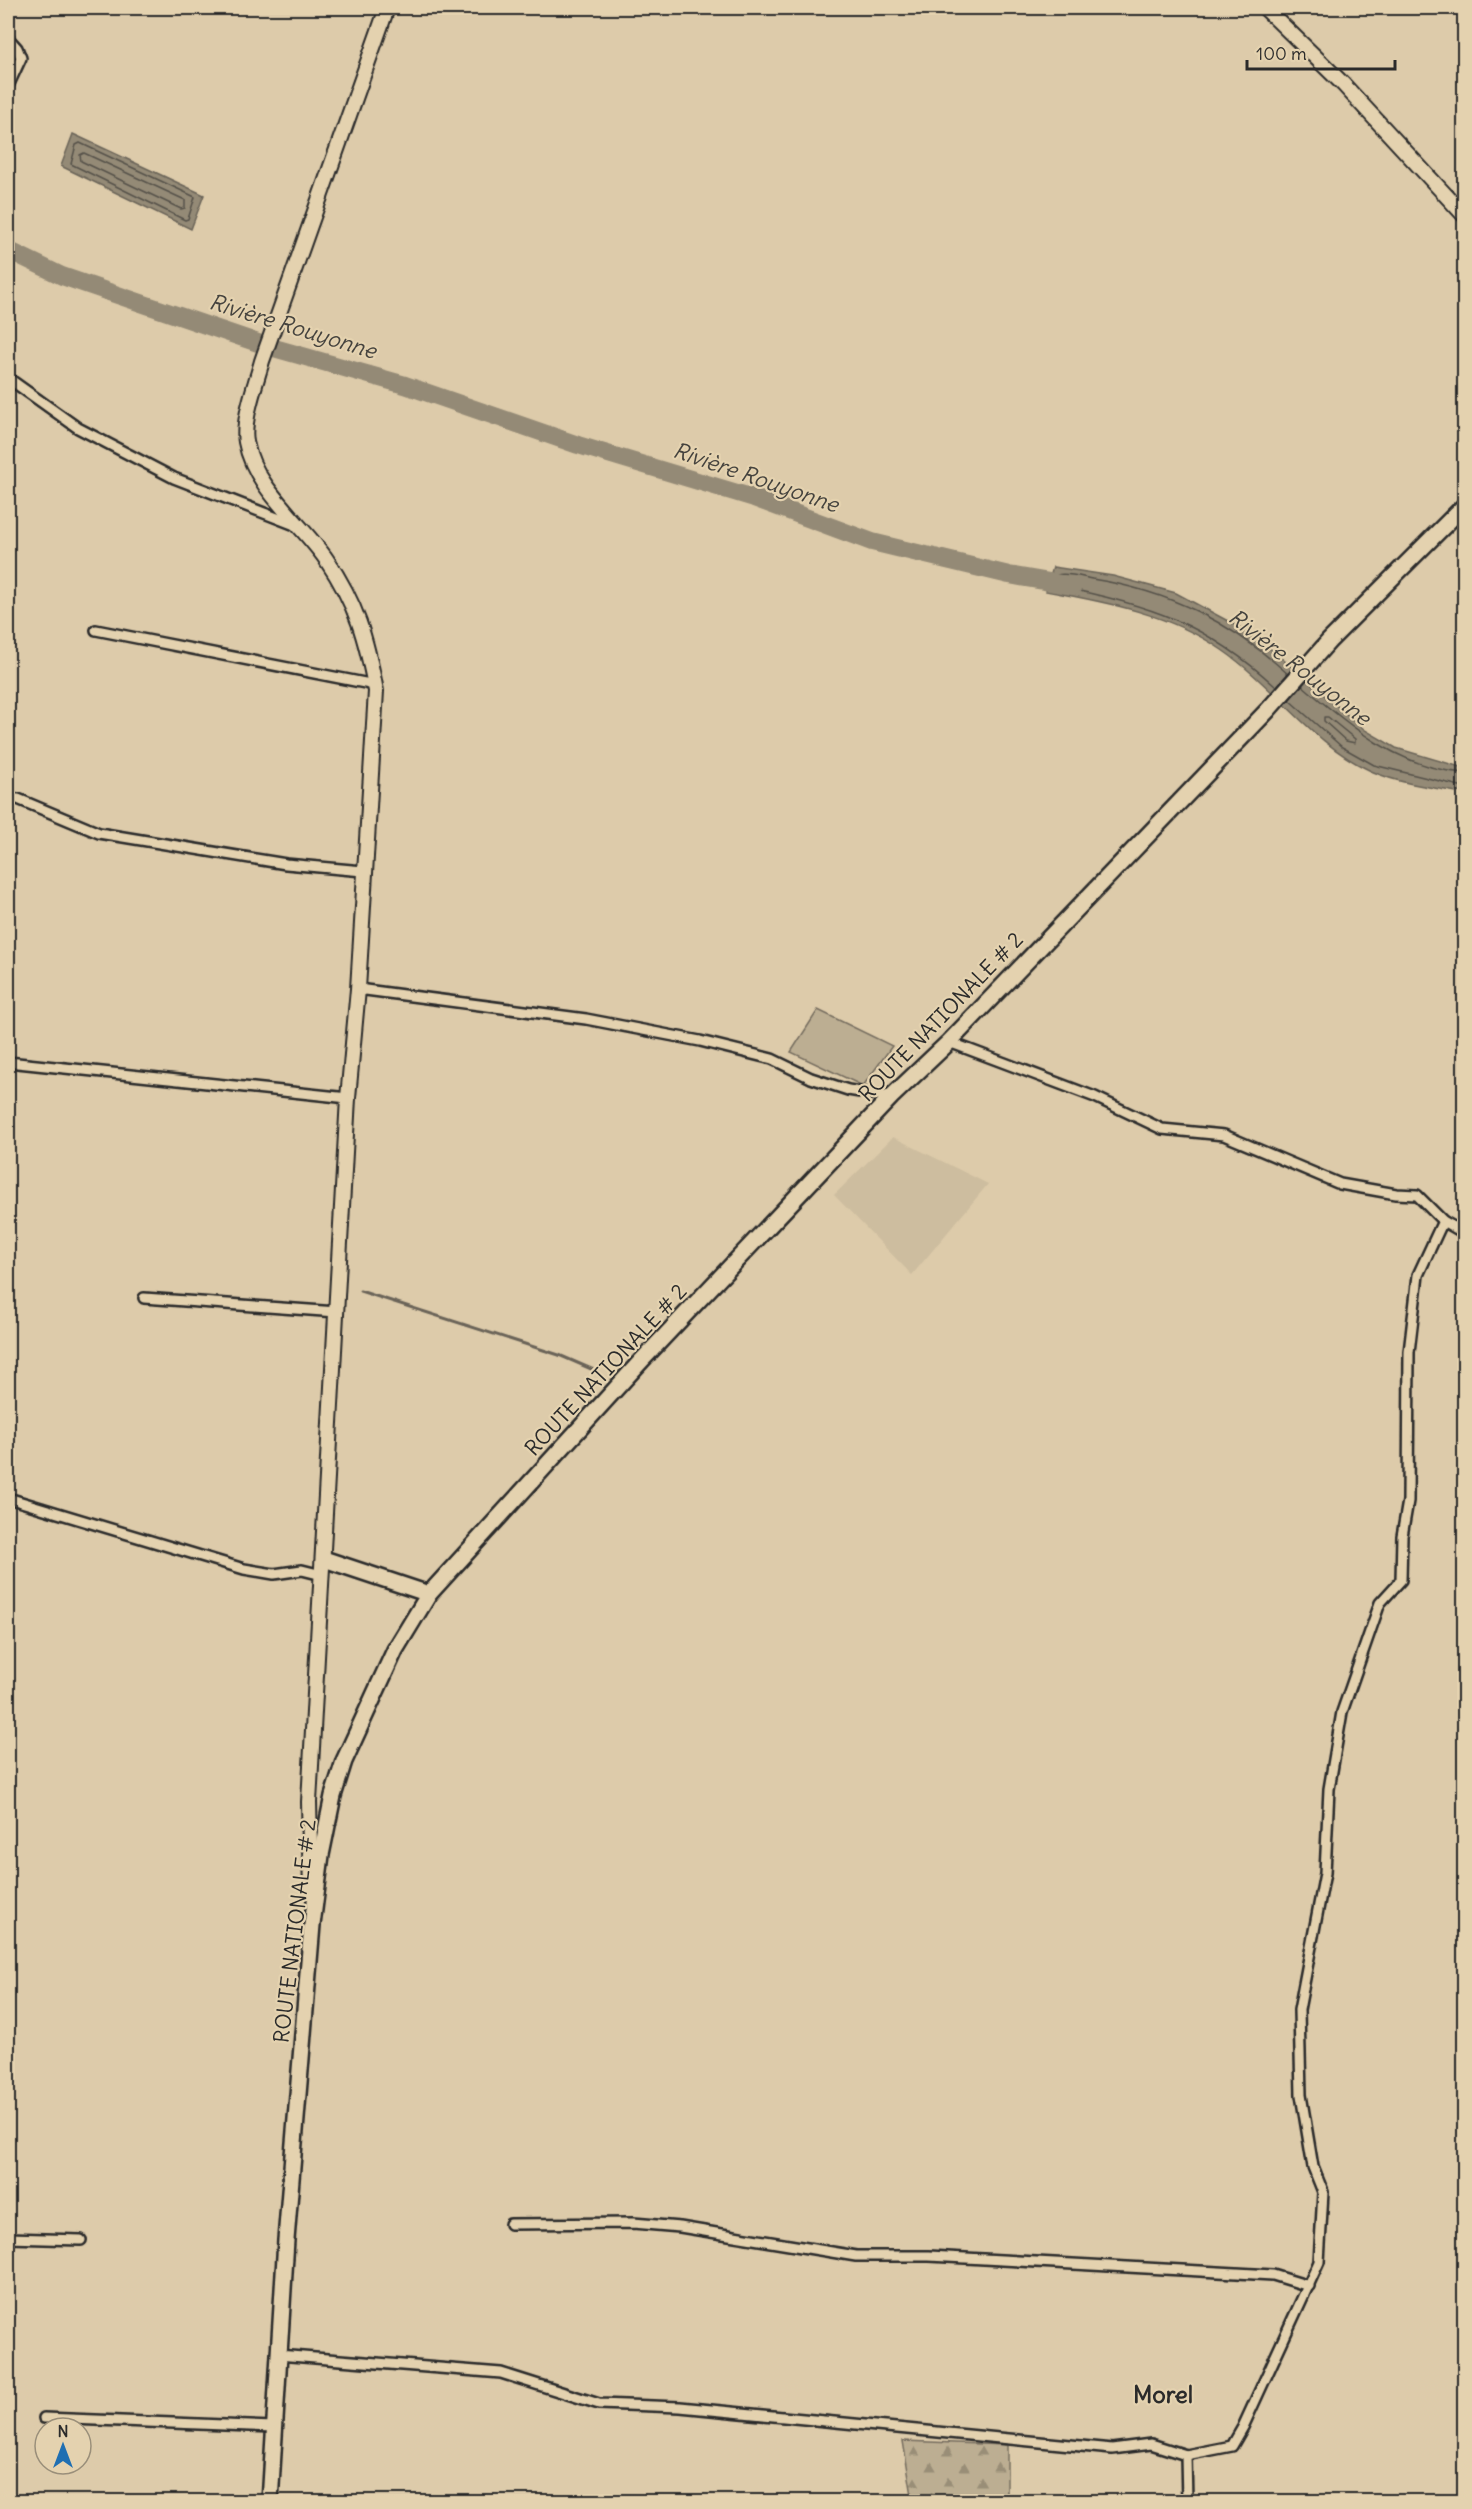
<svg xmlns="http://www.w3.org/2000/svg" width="1472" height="2509" font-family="Delius,sans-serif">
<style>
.built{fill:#cdbd9f}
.forest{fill:url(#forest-firs);stroke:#746c5e;stroke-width:1.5}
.green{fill:#bcae92;stroke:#746c5e;stroke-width:1.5}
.water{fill:#948a76;stroke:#6a6458;stroke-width:1.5}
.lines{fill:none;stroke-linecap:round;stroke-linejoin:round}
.shore{stroke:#555149;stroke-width:1.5}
.stream{stroke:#6a6458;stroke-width:3}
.river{stroke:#948a76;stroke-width:18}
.street-casing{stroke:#2b2b2b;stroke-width:14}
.secondary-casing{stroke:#2b2b2b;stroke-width:18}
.primary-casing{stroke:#2b2b2b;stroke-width:20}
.street{stroke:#e4d2af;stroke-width:9}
.secondary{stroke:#e4d2af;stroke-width:14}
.primary{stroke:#e4d2af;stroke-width:15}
.labels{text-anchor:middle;stroke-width:4.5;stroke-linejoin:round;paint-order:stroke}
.street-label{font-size:21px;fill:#2b2b2b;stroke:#e4d2af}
.water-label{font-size:22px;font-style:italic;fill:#45433e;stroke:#e4d2af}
.quarter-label{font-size:24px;font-weight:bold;fill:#2b2b2b;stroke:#e4d2af}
</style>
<defs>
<pattern id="forest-firs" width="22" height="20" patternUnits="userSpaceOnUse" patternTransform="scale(1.5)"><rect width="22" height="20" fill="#bcae92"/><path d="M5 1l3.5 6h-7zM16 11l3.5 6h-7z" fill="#998e77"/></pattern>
</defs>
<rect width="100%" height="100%" fill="#ddcbaa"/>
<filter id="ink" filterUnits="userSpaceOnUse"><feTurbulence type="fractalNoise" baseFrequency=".0167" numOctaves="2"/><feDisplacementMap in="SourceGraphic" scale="12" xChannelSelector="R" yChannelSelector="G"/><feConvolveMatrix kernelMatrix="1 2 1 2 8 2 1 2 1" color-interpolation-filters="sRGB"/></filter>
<g filter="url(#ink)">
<polygon class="built" points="893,1137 988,1184 912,1275 834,1195"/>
<polygon class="forest" points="903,2441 1007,2445 1007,2501 913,2501"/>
<polygon class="green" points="818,1010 892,1046 863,1086 791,1052"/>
<g class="water">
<polygon points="73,134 204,195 191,229 61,166"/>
<path d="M 1053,567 L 1113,576 L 1176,593 L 1239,627 L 1272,650 L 1365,730 L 1396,748 L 1464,768 L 1464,793 C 1434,788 1400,784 1371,771 C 1312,744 1275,686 1222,650 C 1170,614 1106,602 1046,591 Z"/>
</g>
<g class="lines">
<g class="shore">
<polygon points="80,143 195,197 188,219 185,220 71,164 76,145"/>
<polygon points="84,153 185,200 185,208 181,209 81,161 80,155"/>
<path d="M 1302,685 C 1349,726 1399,768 1464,773"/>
<path d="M 1276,687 C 1207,623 1147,604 1056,586 L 1057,575 C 1066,572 1082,577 1092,579 C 1169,591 1231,622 1288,674"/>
<polyline points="1289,700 1342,747 1374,765 1464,787"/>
<polygon points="1324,717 1328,717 1355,739 1355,743 1346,741 1324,721"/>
</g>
<polyline class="stream" points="360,1291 559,1355 596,1371"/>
<polyline class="river" points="8,250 62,276 267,346 405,385 578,445 754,498 872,542 1009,575 1073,586"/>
<g class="street-casing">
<g id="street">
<polyline points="8,38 17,48 21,58 8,86"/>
<polyline points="8,378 78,428 174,478 295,525"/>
<polyline points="96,630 375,685"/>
<polyline points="8,798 18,799 99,833 286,864 363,871"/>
<polyline points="358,989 586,1019 700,1041 772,1059 811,1078 848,1090 891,1097"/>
<polyline points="949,1042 1095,1097 1162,1129 1224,1135 1340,1184 1396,1194 1417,1195 1443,1221 1464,1233"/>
<polyline points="8,1062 348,1098"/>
<polyline points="144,1298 337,1312"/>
<polyline points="8,1498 244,1569 274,1574 302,1570 322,1575"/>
<polyline points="510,2224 633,2223 680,2227 856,2256 929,2256 1273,2275 1309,2286"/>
<polyline points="8,2238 81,2240"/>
<polyline points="278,2355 501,2373 599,2404 680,2407 1112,2449 1151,2444 1186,2455 1232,2446 1243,2427 1319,2262 1323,2192 1313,2167 1301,2095 1299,2010 1325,1873 1329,1789 1342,1712 1380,1603 1401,1580 1402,1536 1408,1501 1409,1352 1418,1275 1443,1221"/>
<polyline points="44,2418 274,2427"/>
<polyline points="1186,2455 1187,2502"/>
</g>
</g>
<g class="secondary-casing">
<g id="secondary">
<polyline points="1265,8 1343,84 1464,215"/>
<path d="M 311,1893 L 309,1802 L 348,1098 L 358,989 L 376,691 C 366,638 357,605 326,559 C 301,523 254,487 246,442 C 242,420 256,383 262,361 L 387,8"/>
</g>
</g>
<g class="primary-casing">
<g id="primary">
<polyline points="324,1559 429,1594"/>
<polyline points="270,2502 286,2240 312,1925 321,1855 333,1796 344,1761 395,1650 429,1594 642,1360 891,1097 949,1042 1268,710 1329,641 1464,506"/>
</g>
</g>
<use href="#street" class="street"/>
<use href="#secondary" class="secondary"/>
<use href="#primary" class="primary"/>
</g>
</g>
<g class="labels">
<g class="street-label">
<text transform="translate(941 1017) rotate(-46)" y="7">ROUTE NATIONALE # 2</text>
<text transform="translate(606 1370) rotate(-47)" y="7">ROUTE NATIONALE # 2</text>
<text transform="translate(295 1931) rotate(-83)" y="7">ROUTE NATIONALE # 2</text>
</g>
<g class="water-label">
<text transform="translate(293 326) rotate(17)" y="8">Rivière Rouyonne</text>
<text transform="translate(756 477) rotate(19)" y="8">Rivière Rouyonne</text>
<text transform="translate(1300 667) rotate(38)" y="8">Rivière Rouyonne</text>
</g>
<g class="quarter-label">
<text x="1163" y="2403">Morel</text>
</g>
</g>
<rect width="1472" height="2509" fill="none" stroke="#e4d2af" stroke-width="30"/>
<rect x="15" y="15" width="1442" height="2479" fill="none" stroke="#2b2b2b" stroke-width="2" filter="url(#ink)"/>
<g transform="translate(63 2446)"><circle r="28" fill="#e4d2af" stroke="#9a8f7a" stroke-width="1.5"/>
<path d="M0-4.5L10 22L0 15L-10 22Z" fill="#1f6fb2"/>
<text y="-9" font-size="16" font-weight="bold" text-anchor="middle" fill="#2b2b2b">N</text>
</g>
<path d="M1247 60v9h148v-9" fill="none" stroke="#2b2b2b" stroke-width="3"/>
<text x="1256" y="60" font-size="18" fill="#2b2b2b" stroke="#e4d2af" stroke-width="4.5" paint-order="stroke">100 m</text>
</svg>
